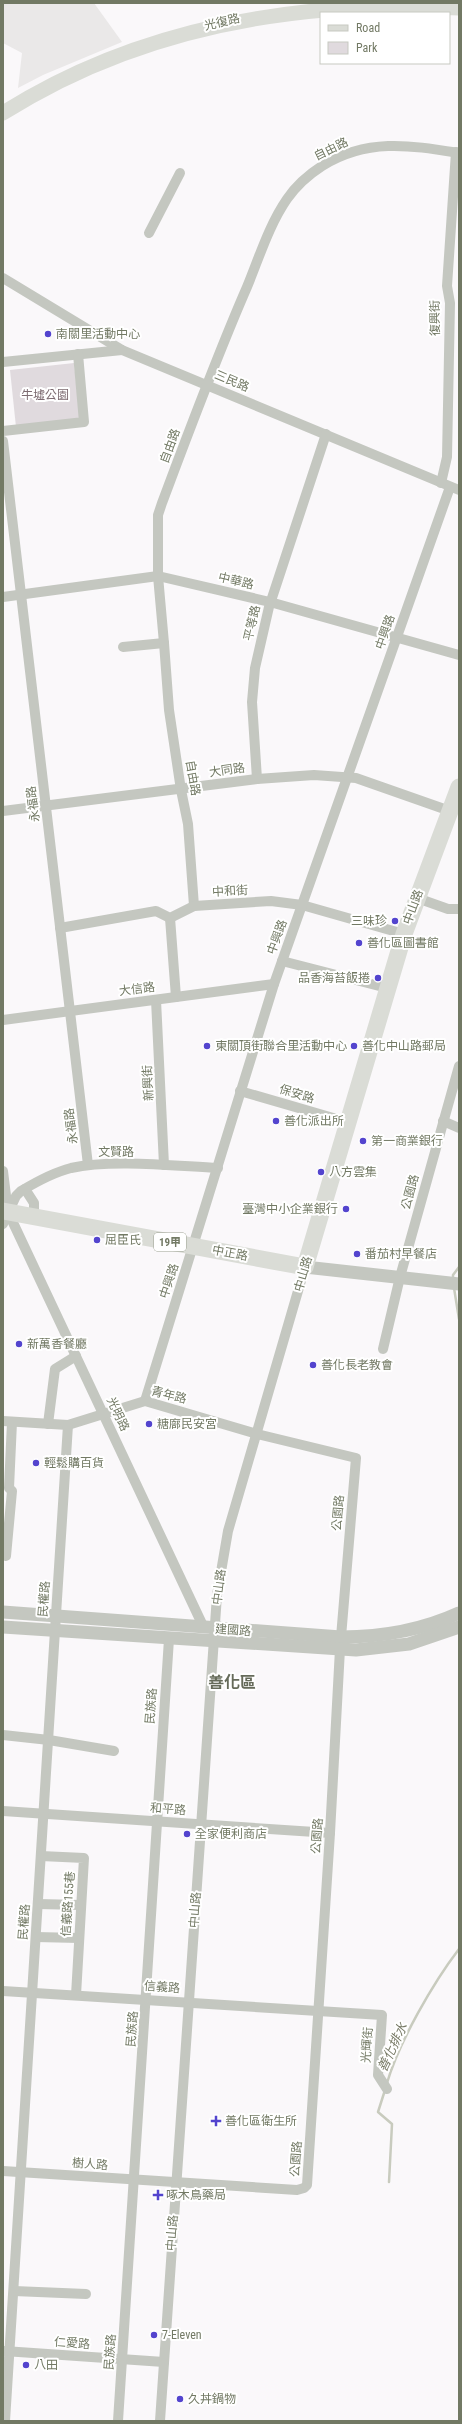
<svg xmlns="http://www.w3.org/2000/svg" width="462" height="2424" font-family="'Roboto Condensed','Noto Sans TC',sans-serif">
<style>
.built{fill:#eae8e8}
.green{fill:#e0dade}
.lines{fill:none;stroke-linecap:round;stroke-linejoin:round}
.stream{stroke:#c8cbbe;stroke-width:2.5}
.minor{stroke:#c4c7c0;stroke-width:10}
.tertiary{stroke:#c4c7c0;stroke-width:13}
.secondary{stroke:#dadcd6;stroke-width:15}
.primary{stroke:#dadcd6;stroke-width:17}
.poi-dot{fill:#5344ce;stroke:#fff;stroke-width:1.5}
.labels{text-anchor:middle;stroke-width:4;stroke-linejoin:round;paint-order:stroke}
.shield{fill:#fff;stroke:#9ca192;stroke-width:1}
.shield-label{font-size:11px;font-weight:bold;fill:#727964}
.street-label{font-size:12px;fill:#727964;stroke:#fff}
.poi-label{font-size:12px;fill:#727964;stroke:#fff;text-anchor:start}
.park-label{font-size:12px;fill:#7d6b71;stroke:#fff}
.water-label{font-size:13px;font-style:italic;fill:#767864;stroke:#fff}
.district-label{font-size:16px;font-weight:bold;fill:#666b5a;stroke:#fff}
</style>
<rect width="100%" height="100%" fill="#faf8fa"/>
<polygon class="built" points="3,3 94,3 122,42 43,75 18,88 22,53 3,43"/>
<polygon class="green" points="74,363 80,421 16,427 10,370"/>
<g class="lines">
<g class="stream">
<polyline points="453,1279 453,1275 459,1267"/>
<polyline points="454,1288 459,1319"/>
<path d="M 387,2083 C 399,2042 433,1983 459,1949"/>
<polyline points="385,2090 378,2112 392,2124 389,2182"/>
</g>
<g class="minor">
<polyline points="149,233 180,173"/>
<polyline points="3,278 122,350 459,490"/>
<polyline points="3,362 122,350"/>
<polyline points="3,431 84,422 78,354"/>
<polyline points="3,441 88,1165"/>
<polyline points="441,483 447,457 450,303 447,286 456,152"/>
<polyline points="3,597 158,576 270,602 459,655"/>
<polyline points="123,647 164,643"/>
<polyline points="257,779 252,702 255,668 269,607 326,434"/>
<polyline points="3,811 257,779 314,775 356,778 450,811"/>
<polyline points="417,898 448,909 459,909"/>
<path d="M 194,906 L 188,824 L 181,790 L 169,710 L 164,643 L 158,576 L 158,515 L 162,503 C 189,431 216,358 247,287 C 259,258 269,225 287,199 C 296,186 308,175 322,166 C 367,138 409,145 459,153"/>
<polyline points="170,918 176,997"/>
<polyline points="60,928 156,911 170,918 194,906 271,901 302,905 404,934"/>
<polyline points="282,961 387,988"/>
<polyline points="156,1000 164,1165"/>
<polyline points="3,1020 274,984"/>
<polyline points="240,1091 347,1122"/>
<polyline points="443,1121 459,1128"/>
<polyline points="3,1171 8,1212 204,1628"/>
<polyline points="25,1189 34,1203 34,1217"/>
<path d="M 3,1224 L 16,1196 L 21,1191 C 36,1182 55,1172 71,1168 C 112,1159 175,1166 218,1168"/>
<polyline points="383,1349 400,1277 459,1066"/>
<polyline points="145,1401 274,984 450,487"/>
<polyline points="3,1421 68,1425 145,1401 257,1434 356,1458 340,1649 330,1833 307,2185 304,2188 297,2190 3,2171"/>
<polyline points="48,1424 55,1369 76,1356"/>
<polyline points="6,1556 12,1491 9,1488 12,1422"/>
<polyline points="3,1735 49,1740 114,1751"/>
<polyline points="3,1811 330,1833"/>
<polyline points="41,1856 84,1858 76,1995"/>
<polyline points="38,1904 81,1905"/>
<polyline points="36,1937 79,1938"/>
<polyline points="3,1991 382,2015 378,2075 387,2089"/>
<polyline points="14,2291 86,2294"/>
<polyline points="4,2351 164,2362"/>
<polyline points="5,2421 68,1425"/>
<polyline points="118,2421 169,1639"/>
<polyline points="160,2421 217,1595 228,1531 305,1267"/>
</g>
<g class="tertiary">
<polyline points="305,1267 459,1284"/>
<path d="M 3,1612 L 341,1637 C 382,1637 422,1630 459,1613"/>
<polyline points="3,1627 356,1650 409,1644 459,1627"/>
</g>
<path class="secondary" d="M 3,113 C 139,27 299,0 459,8"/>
<polyline class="primary" points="3,1211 305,1267 404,934 459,787"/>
</g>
<g class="poi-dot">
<circle cx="48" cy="334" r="4"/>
<circle cx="395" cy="921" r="4"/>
<circle cx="359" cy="943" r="4"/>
<circle cx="378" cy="978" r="4"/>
<circle cx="207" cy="1046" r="4"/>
<circle cx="354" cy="1046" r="4"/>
<circle cx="276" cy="1121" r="4"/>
<circle cx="363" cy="1141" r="4"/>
<circle cx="321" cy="1172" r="4"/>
<circle cx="346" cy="1209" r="4"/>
<circle cx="97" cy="1240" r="4"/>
<circle cx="357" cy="1254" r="4"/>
<circle cx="19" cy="1344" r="4"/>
<circle cx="313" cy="1365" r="4"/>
<circle cx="149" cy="1424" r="4"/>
<circle cx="36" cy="1463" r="4"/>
<circle cx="187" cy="1834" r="4"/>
<path d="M214 2115h4v4h4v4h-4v4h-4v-4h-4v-4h4z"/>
<path d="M156 2189h4v4h4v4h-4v4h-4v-4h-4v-4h4z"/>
<circle cx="154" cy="2335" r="4"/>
<circle cx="26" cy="2365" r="4"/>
<circle cx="180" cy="2399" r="4"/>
</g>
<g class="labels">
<rect class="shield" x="154" y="1233" width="32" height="18" rx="3"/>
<g class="shield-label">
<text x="170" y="1246">19甲</text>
</g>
<g class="street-label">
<text transform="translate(222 22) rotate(-13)" y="4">光復路</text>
<text transform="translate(331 149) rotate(-26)" y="4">自由路</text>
<text transform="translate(435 318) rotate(-91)" y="4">復興街</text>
<text transform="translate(232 381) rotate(23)" y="4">三民路</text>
<text transform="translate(170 446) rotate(-70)" y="4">自由路</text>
<text transform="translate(236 581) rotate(13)" y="4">中華路</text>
<text transform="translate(252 623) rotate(-77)" y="4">平等路</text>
<text transform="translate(385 632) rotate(-71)" y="4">中興路</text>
<text transform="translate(227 770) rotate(-8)" y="4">大同路</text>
<text transform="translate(193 778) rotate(80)" y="4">自由路</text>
<text transform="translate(33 804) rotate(-97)" y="4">永福路</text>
<text transform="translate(230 891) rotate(-3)" y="4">中和街</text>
<text transform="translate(413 907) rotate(-70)" y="4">中山路</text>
<text transform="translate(277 937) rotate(-70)" y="4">中興路</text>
<text transform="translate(137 989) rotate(-7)" y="4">大信路</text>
<text transform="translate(148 1083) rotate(-93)" y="4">新興街</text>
<text transform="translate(297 1094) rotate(17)" y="4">保安路</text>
<text transform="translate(71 1126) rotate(-97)" y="4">永福路</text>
<text x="116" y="1156">文賢路</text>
<text transform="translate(410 1192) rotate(-75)" y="4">公園路</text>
<text transform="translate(230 1253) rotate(11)" y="4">中正路</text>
<text transform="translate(303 1274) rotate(-74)" y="4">中山路</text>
<text transform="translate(169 1281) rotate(-72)" y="4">中興路</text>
<text transform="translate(169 1395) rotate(14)" y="4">青年路</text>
<text transform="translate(118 1414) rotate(65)" y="4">光明路</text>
<text transform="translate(338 1513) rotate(-85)" y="4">公園路</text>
<text transform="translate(219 1587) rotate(-83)" y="4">中山路</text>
<text transform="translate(44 1599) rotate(-86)" y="4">民權路</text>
<text transform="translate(233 1630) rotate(4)" y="4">建國路</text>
<text transform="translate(151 1706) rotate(-86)" y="4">民族路</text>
<text transform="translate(168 1809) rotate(4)" y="4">和平路</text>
<text transform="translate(317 1836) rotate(-86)" y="4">公園路</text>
<text transform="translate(68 1904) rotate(-86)" y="4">信義路155巷</text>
<text transform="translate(195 1910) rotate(-86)" y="4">中山路</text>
<text transform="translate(24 1922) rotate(-86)" y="4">民權路</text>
<text transform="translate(162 1987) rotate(4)" y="4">信義路</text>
<text transform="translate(132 2029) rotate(-86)" y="4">民族路</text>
<text transform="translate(367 2045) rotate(-86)" y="4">光輝街</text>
<text transform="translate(296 2159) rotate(-86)" y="4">公園路</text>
<text transform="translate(90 2164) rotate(4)" y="4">樹人路</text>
<text transform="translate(172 2233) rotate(-86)" y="4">中山路</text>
<text transform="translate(72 2343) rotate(4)" y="4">仁愛路</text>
<text transform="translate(110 2352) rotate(-86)" y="4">民族路</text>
</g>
<g class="poi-label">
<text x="56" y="338">南關里活動中心</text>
<text x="387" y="925" text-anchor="end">三味珍</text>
<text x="367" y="947">善化區圖書館</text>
<text x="370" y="982" text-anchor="end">品香海苔飯捲</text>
<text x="215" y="1050">東關頂街聯合里活動中心</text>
<text x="362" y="1050">善化中山路郵局</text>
<text x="284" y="1125">善化派出所</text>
<text x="371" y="1145">第一商業銀行</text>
<text x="329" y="1176">八方雲集</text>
<text x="338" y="1213" text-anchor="end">臺灣中小企業銀行</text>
<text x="105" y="1244">屈臣氏</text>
<text x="365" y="1258">番茄村早餐店</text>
<text x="27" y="1348">新萬香餐廳</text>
<text x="321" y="1369">善化長老教會</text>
<text x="157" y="1428">糖廍民安宮</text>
<text x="44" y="1467">輕鬆購百貨</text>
<text x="195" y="1838">全家便利商店</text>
<text x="225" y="2125">善化區衛生所</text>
<text x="166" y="2199">啄木鳥藥局</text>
<text x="162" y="2339">7-Eleven</text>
<text x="34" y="2369">八田</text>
<text x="188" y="2403">久丼鍋物</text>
</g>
<g class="park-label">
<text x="45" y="399">牛墟公園</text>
</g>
<g class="water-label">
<text transform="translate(392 2047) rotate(-65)" y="5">善化排水</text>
</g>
<g class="district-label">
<text x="232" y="1688">善化區</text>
</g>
</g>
<rect width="462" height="2424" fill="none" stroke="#727964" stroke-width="8"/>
<rect x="320" y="12" width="130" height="52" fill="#ffffff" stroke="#c7c9c1"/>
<rect x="328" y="25" width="20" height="6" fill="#dadcd6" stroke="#c7c9c1"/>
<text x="356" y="32" font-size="12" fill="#727964">Road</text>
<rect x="328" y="42" width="20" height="12" fill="#e0dade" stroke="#c7c9c1"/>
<text x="356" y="52" font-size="12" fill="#727964">Park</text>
</svg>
